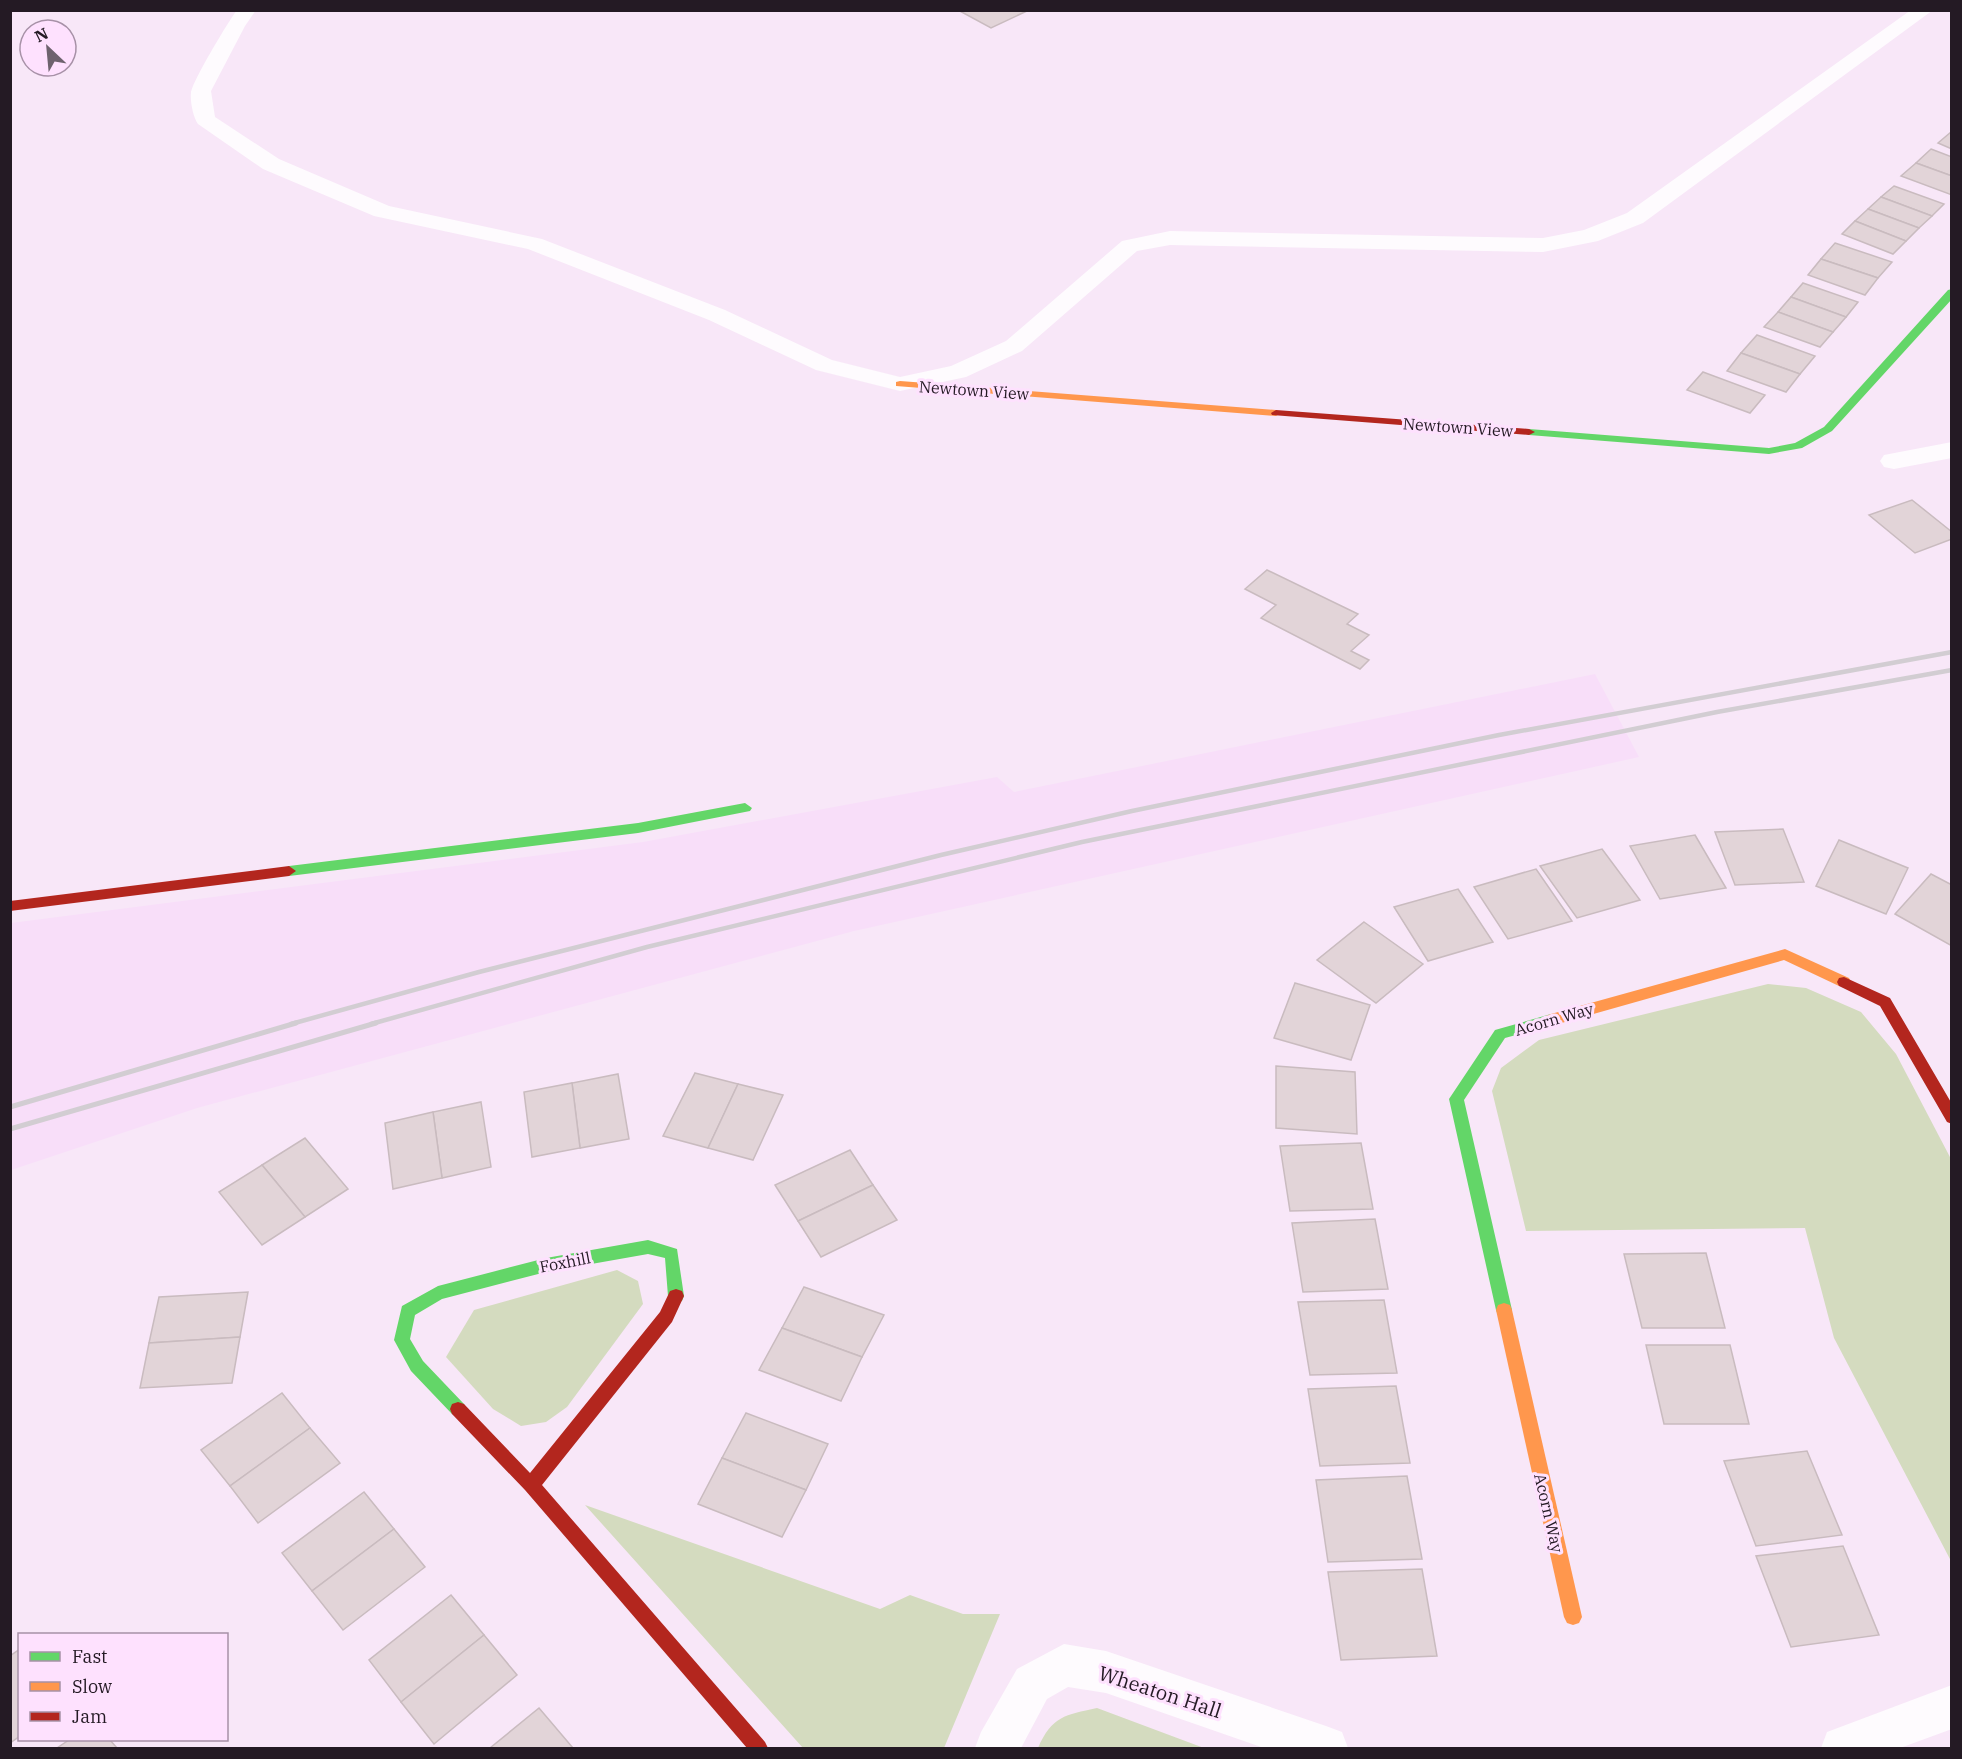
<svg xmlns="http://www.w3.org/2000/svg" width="1962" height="1759" font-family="'IBM Plex Serif',serif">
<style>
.built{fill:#f8def9}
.green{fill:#d4dbbf}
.building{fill:#e2d4d8;stroke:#c9bbbf;stroke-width:1.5}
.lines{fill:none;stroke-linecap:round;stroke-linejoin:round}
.lane{fill:#fefbfe;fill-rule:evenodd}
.street{fill:#fefbfe;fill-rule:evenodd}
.fast{fill:#63d668;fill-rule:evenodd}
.slow{fill:#ff974d;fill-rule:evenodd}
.jam{fill:#b3261e;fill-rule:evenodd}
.rail-far1{stroke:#d2cdd2;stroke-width:4.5}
.rail{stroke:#d2cdd2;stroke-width:5}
.labels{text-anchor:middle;stroke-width:6;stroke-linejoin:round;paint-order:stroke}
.street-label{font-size:16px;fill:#241a24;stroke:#fee1fe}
.near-street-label{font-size:20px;fill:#241a24;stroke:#fee1fe}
</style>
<rect width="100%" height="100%" fill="#f8e7f8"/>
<polygon class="built" points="1595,674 1639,757 854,931 197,1108 11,1170 11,923 643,842 997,777 1014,792"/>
<g class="green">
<polygon points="1768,984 1806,988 1861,1012 1896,1054 1951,1159 1951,1561 1834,1338 1805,1228 1526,1231 1492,1091 1501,1068 1539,1040"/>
<polygon points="617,1270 638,1281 643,1304 567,1407 546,1422 521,1426 493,1409 446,1357 474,1310"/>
<polygon points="585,1505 880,1609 910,1595 963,1614 1000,1614 944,1748 803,1748"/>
<path d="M 1097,1708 L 1204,1748 L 1038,1748 C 1052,1716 1065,1715 1097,1708 Z"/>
</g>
<g class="building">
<polygon points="958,10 1029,10 991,28"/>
<polygon points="1951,132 1952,149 1938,143"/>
<polygon points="1931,149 1952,157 1952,176 1916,163"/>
<polygon points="1916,163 1952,176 1952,195 1901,176"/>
<polygon points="1894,186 1944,204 1932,216 1881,197"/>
<polygon points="1881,197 1932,216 1919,228 1868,209"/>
<polygon points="1868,209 1919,228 1906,241 1855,221"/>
<polygon points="1855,221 1906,241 1893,254 1842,234"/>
<polygon points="1835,243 1892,262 1878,278 1821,259"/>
<polygon points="1821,259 1878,278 1865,295 1808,275"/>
<polygon points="1803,283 1858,302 1846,317 1791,297"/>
<polygon points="1791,297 1846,317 1833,332 1778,312"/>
<polygon points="1778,312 1833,332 1820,347 1764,327"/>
<polygon points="1757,335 1815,356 1800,374 1741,353"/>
<polygon points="1741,353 1800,374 1786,392 1727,371"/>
<polygon points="1703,372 1765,395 1750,413 1687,390"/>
<polygon points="1912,500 1952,532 1952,539 1915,553 1869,515"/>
<polygon points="1267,570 1358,614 1347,624 1369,635 1351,651 1369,660 1360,669 1261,618 1276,605 1245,589"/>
<polygon points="1783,829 1804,882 1735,885 1715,832"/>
<polygon points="1695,835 1726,888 1660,899 1630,846"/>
<polygon points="1839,840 1908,868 1886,914 1816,886"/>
<polygon points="1602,849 1640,900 1577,918 1540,866"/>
<polygon points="1536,869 1572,921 1508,939 1474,887"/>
<polygon points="1931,874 1952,885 1952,946 1895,914"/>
<polygon points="1458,889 1493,942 1428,961 1394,907"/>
<polygon points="1364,922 1423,964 1376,1003 1317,960"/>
<polygon points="1295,983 1370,1005 1351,1060 1274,1038"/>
<polygon points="1276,1066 1355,1072 1357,1134 1276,1128"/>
<polygon points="695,1073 738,1084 708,1148 663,1136"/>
<polygon points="618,1074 629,1139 580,1148 572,1083"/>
<polygon points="572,1083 580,1148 532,1157 524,1092"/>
<polygon points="738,1084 783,1095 753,1160 708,1148"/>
<polygon points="481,1102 491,1167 442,1178 433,1112"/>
<polygon points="433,1112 442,1178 393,1189 385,1123"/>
<polygon points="305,1138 348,1189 305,1217 262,1165"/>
<polygon points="1361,1143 1373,1209 1290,1211 1280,1146"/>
<polygon points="850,1150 873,1185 798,1221 775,1185"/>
<polygon points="262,1165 305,1217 262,1245 219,1192"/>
<polygon points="873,1185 897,1220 821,1257 798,1221"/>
<polygon points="1375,1219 1388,1289 1303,1292 1292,1223"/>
<polygon points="1706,1253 1725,1328 1642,1328 1624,1254"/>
<polygon points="804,1287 884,1315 862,1357 782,1328"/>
<polygon points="248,1292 240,1337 149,1343 159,1297"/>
<polygon points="1384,1300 1397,1373 1310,1375 1298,1302"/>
<polygon points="782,1328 862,1357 841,1401 759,1370"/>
<polygon points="240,1337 232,1383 140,1388 149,1343"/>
<polygon points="1646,1345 1730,1345 1749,1424 1664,1424"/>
<polygon points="1396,1386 1410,1463 1320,1466 1308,1389"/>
<polygon points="282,1393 310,1428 230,1486 201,1450"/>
<polygon points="746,1413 828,1444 806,1490 722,1458"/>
<polygon points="310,1428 340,1463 258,1523 230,1486"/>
<polygon points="1807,1451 1842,1535 1756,1546 1724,1461"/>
<polygon points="722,1458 806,1490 782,1537 698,1504"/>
<polygon points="1407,1476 1422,1559 1328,1562 1316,1480"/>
<polygon points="364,1492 394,1529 312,1591 282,1553"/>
<polygon points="394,1529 425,1567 343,1630 312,1591"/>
<polygon points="1843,1546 1879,1635 1791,1647 1756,1556"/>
<polygon points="1422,1569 1437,1656 1341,1660 1328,1572"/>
<polygon points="451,1595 484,1635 401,1702 369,1660"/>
<polygon points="484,1635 517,1675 434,1744 401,1702"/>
<polygon points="20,1649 20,1736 10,1743 10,1656"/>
<polygon points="539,1708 573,1748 490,1748"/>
<polygon points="69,1740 110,1740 117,1748 57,1748"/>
</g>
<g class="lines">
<path class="lane" d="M 237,10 L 256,10 L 245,26 L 211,91 L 215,117 L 279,159 L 389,206 L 542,239 L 725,310 L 832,360 L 900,377 L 951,366 L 1006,341 L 1122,241 L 1170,231 L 1543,238 L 1584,230 L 1627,213 L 1911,10 L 1933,10 L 1643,223 L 1598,241 L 1543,252 L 1170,245 L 1137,251 L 1022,351 L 966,377 L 900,391 L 816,370 L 709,320 L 528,249 L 374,216 L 263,169 L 198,124 C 193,117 190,101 191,93 C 192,82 228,22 237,10 Z"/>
<g class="street">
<polygon points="1952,442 1952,458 1894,469 1884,467 1880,461 1884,455"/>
<polygon points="1064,1644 1106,1651 1326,1726 1342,1732 1348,1748 1264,1748 1106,1693 1068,1687 1047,1699 1021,1748 975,1748 981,1732 1017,1669"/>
<polygon points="1952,1685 1952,1729 1900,1748 1821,1748 1827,1732"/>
</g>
<g class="fast">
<polygon points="1952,289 1952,299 1832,431 1802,448 1769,454 1529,435 1523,432 1529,429 1769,448 1795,443 1824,427 1948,290"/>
<polygon points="745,803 752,808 750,811 638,833 289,876 282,871 289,866 638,823"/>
<polygon points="1551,1014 1556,1016 1558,1020 1556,1024 1505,1038 1464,1100 1512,1310 1510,1315 1504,1317 1498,1315 1496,1310 1449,1099 1495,1030"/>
<polygon points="648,1240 677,1249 684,1296 682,1301 676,1303 670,1301 668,1296 665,1258 648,1254 546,1272 442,1299 415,1315 410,1339 423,1361 464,1404 466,1409 464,1414 458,1416 452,1414 411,1371 394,1340 402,1306 438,1286 546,1258"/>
</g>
<g class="slow">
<polygon points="900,381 1276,410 1281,413 1276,416 896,386 896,382"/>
<polygon points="1785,949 1849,978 1851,982 1849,986 1839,986 1784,960 1551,1026 1546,1024 1544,1020 1546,1016 1551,1014"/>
<polygon points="1504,1303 1510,1305 1512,1310 1582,1617 1579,1623 1573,1625 1567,1623 1564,1617 1496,1310 1498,1305"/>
</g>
<g class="jam">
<polygon points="1276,410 1529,429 1535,432 1529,435 1272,415 1271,413"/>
<polygon points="289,866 296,871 289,876 10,911 10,901"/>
<polygon points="1844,977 1890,998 1952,1104 1952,1124 1947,1122 1880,1006 1839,986 1837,982 1839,978"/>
<polygon points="676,1289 682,1291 684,1296 672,1322 542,1485 765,1742 768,1748 747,1748 525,1490 452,1414 450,1409 452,1404 458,1402 464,1404 530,1473 660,1312 670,1291"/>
</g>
<g class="rail-far1">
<polyline points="291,1024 479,972 941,855 1132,811 1499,735 1952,652"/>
<polyline points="371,1024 647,947 1082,842 1717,712 1952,670"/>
</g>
<g class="rail">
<polyline points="10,1107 296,1023"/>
<polyline points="10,1129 376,1023"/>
</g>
</g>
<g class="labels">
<g class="street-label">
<text transform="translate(974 390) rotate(4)" y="6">Newtown View</text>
<text transform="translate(1458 427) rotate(4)" y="6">Newtown View</text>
<text transform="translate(1554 1019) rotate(-16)" y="6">Acorn Way</text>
<text transform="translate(565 1262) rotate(-11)" y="6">Foxhill</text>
<text transform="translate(1549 1513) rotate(77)" y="6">Acorn Way</text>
</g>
<g class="near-street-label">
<text transform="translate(1160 1692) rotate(18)" y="7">Wheaton Hall</text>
</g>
</g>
<rect width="1962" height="1759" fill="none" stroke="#241a24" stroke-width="24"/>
<rect x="18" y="1633" width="210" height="108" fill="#fee1fe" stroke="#a791a7" stroke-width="1.5"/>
<rect x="30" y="1652" width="30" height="9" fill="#63d668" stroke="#a791a7" stroke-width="1.5"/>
<text x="72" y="1663" font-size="18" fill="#241a24">Fast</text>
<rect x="30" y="1682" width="30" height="9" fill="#ff974d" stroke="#a791a7" stroke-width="1.5"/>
<text x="72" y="1693" font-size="18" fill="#241a24">Slow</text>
<rect x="30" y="1712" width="30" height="9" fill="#b3261e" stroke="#a791a7" stroke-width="1.5"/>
<text x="72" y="1723" font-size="18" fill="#241a24">Jam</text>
<g transform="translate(48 48) rotate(334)"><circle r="28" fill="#fee1fe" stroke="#a791a7" stroke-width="1.5"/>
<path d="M0-4.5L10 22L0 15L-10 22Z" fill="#6e626e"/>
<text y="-9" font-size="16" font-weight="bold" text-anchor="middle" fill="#241a24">N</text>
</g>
</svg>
